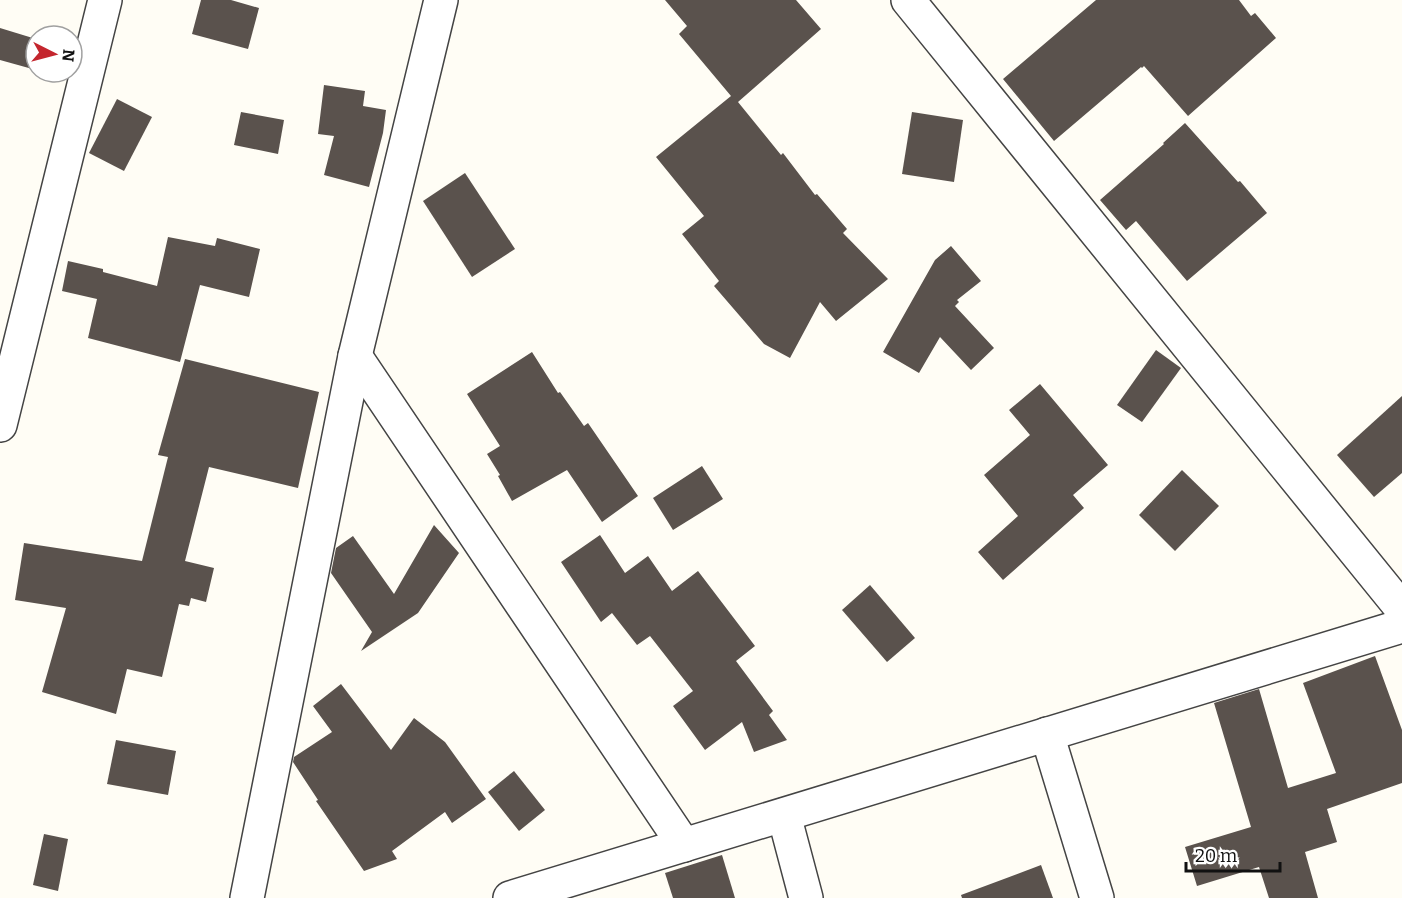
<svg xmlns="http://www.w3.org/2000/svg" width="1402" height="898" font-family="Bitter,serif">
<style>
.building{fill:#5a524d}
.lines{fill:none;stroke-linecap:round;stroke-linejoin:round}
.minor-casing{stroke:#444;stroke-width:36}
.minor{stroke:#fff;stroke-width:33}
</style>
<rect width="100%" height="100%" fill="#fffdf5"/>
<g class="building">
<polygon points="201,0 231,0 259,8 248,49 192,34"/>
<polygon points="665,0 796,0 821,29 738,102 781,155 783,153 815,195 817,194 847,229 843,233 888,279 836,321 820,302 790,358 764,344 714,286 719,281 682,234 704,216 656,157 731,96 679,34 687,26"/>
<polygon points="1096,0 1239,0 1251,16 1255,13 1276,38 1188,116 1144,66 1142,68 1141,67 1054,141 1003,79"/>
<polygon points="0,28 36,39 36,70 0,60"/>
<polygon points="324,85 365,91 363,106 386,110 383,133 369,187 324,175 334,136 318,134"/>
<polygon points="117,99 152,117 124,171 89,153"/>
<polygon points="241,112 284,120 278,154 234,145"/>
<polygon points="912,112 963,120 954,182 902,174"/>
<polygon points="1185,123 1238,182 1240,181 1267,213 1187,281 1136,221 1126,230 1100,200 1164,144 1163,143"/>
<polygon points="465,173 515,249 472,277 423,201"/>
<polygon points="168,237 215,246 217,238 260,249 249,297 200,285 180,362 88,338 97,299 62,291 68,261 103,269 103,272 157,286"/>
<polygon points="951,246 981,281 957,300 959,302 955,306 994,348 971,370 940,337 919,373 883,352 935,260"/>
<polygon points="1156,350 1181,368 1142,422 1117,405"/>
<polygon points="532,352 558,393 560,392 584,426 588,423 638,496 602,522 567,470 512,501 498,476 500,475 487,454 500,446 467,394"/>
<polygon points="185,359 319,392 298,488 209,467 185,561 214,568 206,602 191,598 189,606 179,604 162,677 127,669 116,714 42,692 66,608 15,600 24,543 142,561 168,457 158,455"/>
<polygon points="1040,384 1108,465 1073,495 1084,508 1003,580 978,552 1018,516 984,475 1030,435 1009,410"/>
<polygon points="1402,396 1402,473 1374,497 1337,455"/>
<polygon points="702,466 723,499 673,530 653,498"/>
<polygon points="1182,470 1219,506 1175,551 1139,515"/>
<polygon points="434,525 459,553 418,613 361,651 372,632 331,573 336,548 353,536 394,594"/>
<polygon points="600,535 625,573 648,556 672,591 698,571 755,646 736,661 773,711 769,715 787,740 754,752 742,722 705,750 673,706 693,691 650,636 637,645 612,613 601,622 561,562"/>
<polygon points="870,585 915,638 887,662 842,610"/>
<polygon points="1375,656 1402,730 1402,783 1327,809 1337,842 1305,852 1318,898 1269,898 1259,867 1197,886 1185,847 1251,827 1214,703 1259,689 1288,788 1336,773 1303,683"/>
<polygon points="341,684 391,750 414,718 445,742 486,799 452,823 445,812 392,851 397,859 364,871 316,801 318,800 293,762 294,757 332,732 313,706"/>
<polygon points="116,740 176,751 168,795 107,784"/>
<polygon points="514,771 545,810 519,831 488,792"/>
<polygon points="44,834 68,839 58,891 33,885"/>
<polygon points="722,855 735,898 673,898 665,873"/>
<polygon points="1041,865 1053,898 962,898 961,895"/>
</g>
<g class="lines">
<g class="minor-casing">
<g id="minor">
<polyline points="908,0 1402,609"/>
<polyline points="355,356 684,845"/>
<polyline points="0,425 105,0"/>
<polyline points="1047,734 1097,898"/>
<polyline points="784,815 806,898"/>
<polyline points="247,898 355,356 441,0"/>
<polyline points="510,898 1402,626"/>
</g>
</g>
<use href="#minor" class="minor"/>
</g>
<g transform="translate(54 54) rotate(96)"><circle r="28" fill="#ffffff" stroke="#a0a0a0" stroke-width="1.5"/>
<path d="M0-4.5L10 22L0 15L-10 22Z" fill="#c4262e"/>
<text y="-9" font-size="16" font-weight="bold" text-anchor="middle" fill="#111111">N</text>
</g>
<path d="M1186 862v9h94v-9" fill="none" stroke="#111111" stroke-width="3"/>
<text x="1195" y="862" font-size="18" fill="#111111" stroke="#ffffff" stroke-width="4.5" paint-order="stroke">20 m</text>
</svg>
